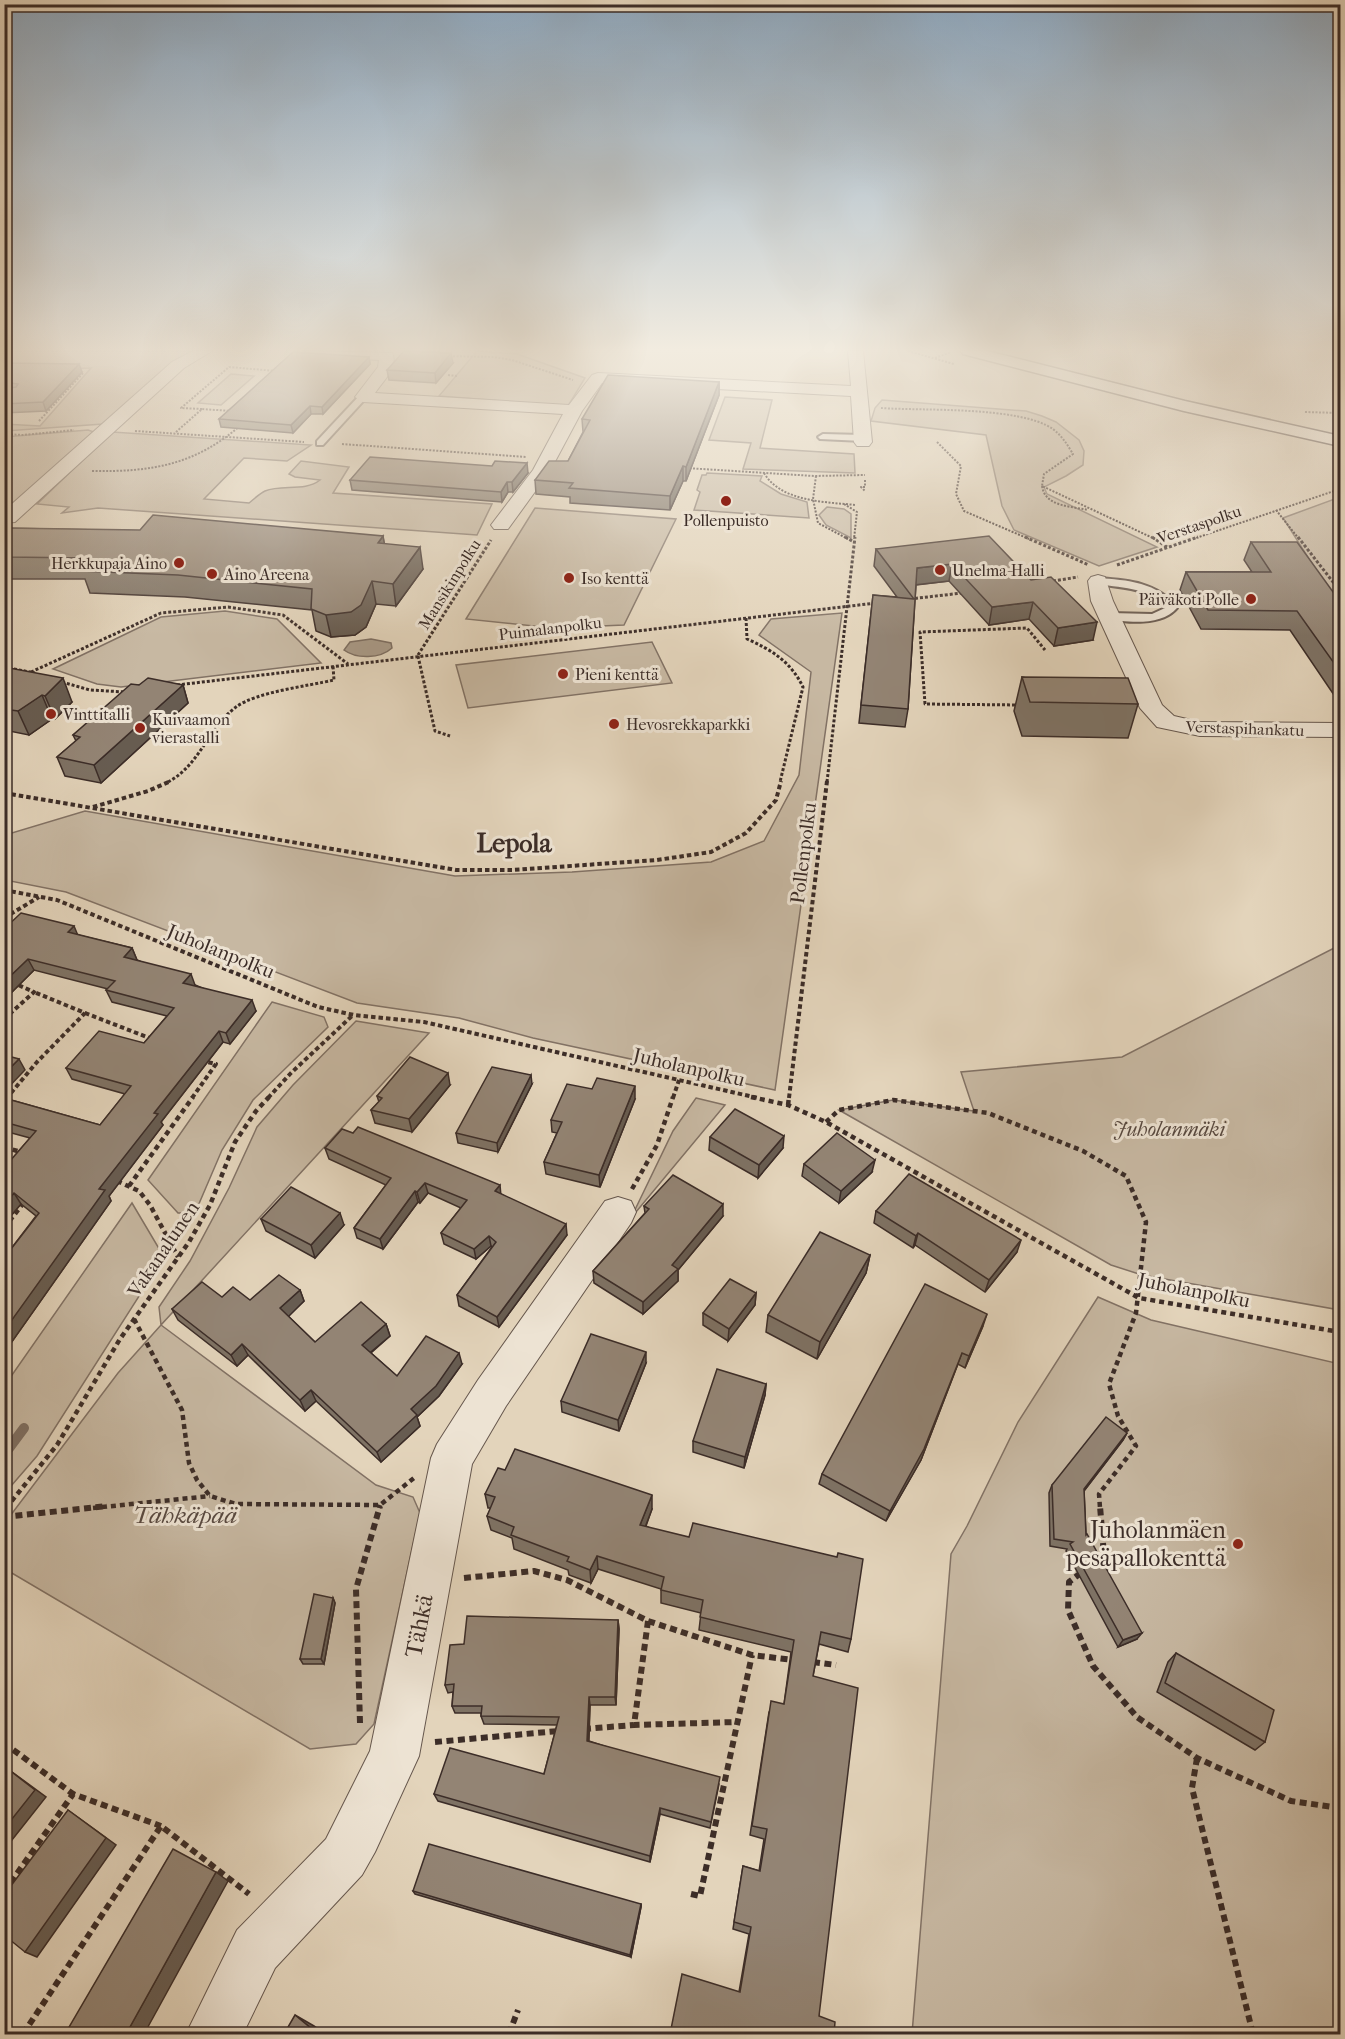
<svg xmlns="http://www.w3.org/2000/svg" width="1345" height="2039" font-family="'IM FELL French Canon',serif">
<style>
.green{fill:#c7b8a2;stroke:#827265;stroke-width:1.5}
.water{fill:#aa9b89;stroke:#7e6f62;stroke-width:1.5}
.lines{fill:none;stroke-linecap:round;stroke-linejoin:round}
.stream{stroke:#7e6f62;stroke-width:10}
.service-casing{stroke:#66574d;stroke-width:4}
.minor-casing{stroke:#66574d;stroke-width:2}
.secondary-casing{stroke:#3c2d28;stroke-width:3}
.path-far4{stroke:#3c2d28;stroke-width:2;stroke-dasharray:2 1.5;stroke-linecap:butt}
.path-far3{stroke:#3c2d28;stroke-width:3;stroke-dasharray:3 2;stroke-linecap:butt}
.path-far2{stroke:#3c2d28;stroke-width:4;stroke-dasharray:4.5 3;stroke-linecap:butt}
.path-far1{stroke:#3c2d28;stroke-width:4.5;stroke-dasharray:5 4;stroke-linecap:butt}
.path{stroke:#3c2d28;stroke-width:6;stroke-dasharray:7 4.5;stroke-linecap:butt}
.service{fill:#ede3d3;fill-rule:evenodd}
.minor{fill:#ede3d3;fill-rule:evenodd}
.secondary{fill:#ede3d3;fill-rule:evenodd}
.wall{fill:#7e7264;stroke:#3c2d28;stroke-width:1.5}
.shaded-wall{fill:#675c51;stroke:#3c2d28;stroke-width:1.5}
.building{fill:#938474;stroke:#3c2d28;stroke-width:1.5}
.poi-dot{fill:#8f2418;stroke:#ede3d3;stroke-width:2}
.labels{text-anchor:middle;stroke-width:6;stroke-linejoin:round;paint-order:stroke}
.far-poi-label{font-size:16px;fill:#3c2d28;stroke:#ede3d3;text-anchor:start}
.far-street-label{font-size:16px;fill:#3c2d28;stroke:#ede3d3}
.street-label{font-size:20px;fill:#3c2d28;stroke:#ede3d3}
.park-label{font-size:20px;font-style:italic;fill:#584940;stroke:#ede3d3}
.near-park-label{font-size:24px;font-style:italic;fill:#584940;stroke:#ede3d3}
.near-poi-label{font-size:24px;fill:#3c2d28;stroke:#ede3d3;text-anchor:end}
.near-street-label{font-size:24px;fill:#3c2d28;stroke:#ede3d3}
.district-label{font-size:26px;font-weight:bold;fill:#3c2d28;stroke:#ede3d3}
</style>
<rect width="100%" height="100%" fill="#e3d4bb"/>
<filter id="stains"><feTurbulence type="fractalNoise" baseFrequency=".00333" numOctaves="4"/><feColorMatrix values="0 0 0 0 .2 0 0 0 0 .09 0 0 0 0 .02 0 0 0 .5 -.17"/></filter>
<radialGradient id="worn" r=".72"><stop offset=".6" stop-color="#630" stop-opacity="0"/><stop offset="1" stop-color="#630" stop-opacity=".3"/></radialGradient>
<g class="green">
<polygon points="5,351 197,351 173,365 103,424 5,431 4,424 40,426 91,368 5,370"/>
<polygon points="477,351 517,354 585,378 568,406 439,396"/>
<polygon points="231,374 254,376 221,405 198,403"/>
<polygon points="725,397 772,400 760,448 854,454 855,473 743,469 751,443 709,440"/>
<polygon points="882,400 1026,411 1042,416 1056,422 1079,440 1084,451 1083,465 1066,476 1044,487 1047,494 1157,547 1099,566 1014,530 1002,506 986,435 871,421 875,408"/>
<polygon points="88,430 94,432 5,514 5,437"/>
<path d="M 112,432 L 311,445 L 287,461 L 244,458 L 204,499 L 249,503 C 254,499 259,494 265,491 C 282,484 305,492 320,480 L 295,477 L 289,474 L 301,461 L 349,467 L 333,493 L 492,504 L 477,535 L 98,508 L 62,513 L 69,507 L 37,504 Z"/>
<polygon points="707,473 762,476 760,481 781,494 807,502 809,518 694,510 700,492 697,490 702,475 706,475"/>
<polygon points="1340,497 1340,608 1283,518"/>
<polygon points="827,507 844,509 851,514 851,538 826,525 819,515"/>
<polygon points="535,508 676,519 624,625 553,628 466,619"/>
<polygon points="225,611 277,619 321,663 121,687 97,684 53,669 161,617"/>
<polygon points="842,613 775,1090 533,1038 459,1018 357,1003 66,892 5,880 5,835 85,811 455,876 572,872 711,862 764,841 799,775 811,672 759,635 771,619"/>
<polygon points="652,642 672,683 468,708 456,665"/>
<polygon points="1340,945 1340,1310 1142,1275 1111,1265 839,1110 893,1100 974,1111 961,1072 1122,1057"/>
<polygon points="272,1002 324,1017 328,1027 253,1100 222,1150 195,1213 178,1213 148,1180"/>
<polygon points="356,1021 429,1033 161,1325 376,1485 413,1497 420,1513 374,1724 356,1744 310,1749 5,1569 4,1524 118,1373 161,1325 159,1307 190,1261 229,1188 257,1127 293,1085"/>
<polygon points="696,1098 725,1105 631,1218 673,1131"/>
<polygon points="132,1203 164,1257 37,1456 5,1493 5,1385"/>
<polygon points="1098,1297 1151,1320 1340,1364 1340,2034 912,2034 951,1554 967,1526 1018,1422"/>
</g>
<path class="water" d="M 371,639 L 391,643 L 392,648 C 380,659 356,659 344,650 L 350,642 Z"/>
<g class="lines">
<polyline class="stream" points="4,1455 24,1428"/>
<g class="service-casing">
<g id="service">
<polygon points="360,395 367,397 323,445 317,445 317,441"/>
<polygon points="823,434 863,435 868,438 863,441 820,439 818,437"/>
<path d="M 1098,578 C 1127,580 1158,582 1177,608 C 1162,626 1127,623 1106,618 L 1106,614 L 1110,613 L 1152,614 L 1165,608 C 1148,585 1119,589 1094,583 L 1093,581 Z"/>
</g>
</g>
<g class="minor-casing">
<g id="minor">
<polygon points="193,351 212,351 184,368 15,522 4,523 4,511 172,362"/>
<path d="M 305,351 L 392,353 C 399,367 383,381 375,393 L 569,405 L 592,375 L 598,373 L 851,386 L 848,351 L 863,351 L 872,442 L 869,446 L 857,446 L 854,442 L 851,396 L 602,383 L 582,411 L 550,471 L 508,529 L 494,529 L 491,525 L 533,470 L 563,414 L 363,402 L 355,397 L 378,367 L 379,360 L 313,356 Z"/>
<polygon points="1098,575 1105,577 1113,601 1162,705 1174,716 1200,722 1340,723 1340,737 1200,736 1157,727 1140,708 1091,601 1088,581 1091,577"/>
<polygon points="618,1197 631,1201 636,1212 631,1223 506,1406 472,1464 419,1756 375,1852 362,1875 275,1968 243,2034 186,2034 237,1930 326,1839 370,1751 431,1458 437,1444 478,1380 605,1201"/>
</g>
</g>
<g class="secondary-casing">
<polygon id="secondary" points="961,351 987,351 1185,401 1340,436 1340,446 1184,411 963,354"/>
</g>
<g class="path-far4">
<polyline points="908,351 954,364"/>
<polyline points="446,356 494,357 512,360 573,380"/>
<polyline points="935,358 951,352"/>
<polyline points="448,375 457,376"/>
<path d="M 881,408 C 924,411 1019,406 1053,429 C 1062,436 1067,444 1073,454 L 1044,474 L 1042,486 L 1155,539"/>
<polyline points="202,409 181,408 229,367 276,371"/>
<polyline points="1305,412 1340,413"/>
<polyline points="39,421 84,372"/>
<polyline points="135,431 304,442"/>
<polyline points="176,432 202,409 231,411"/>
<polyline points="4,434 23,435 74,430"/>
<polyline points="937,442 961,466 956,494 964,511 1029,539"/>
<polyline points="342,444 526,457"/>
<polyline points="686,468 814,476 865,475"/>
<path d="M 92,471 C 152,472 195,465 241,425"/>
<path d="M 764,473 C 781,502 826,502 856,505"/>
<polyline points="816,476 813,499 818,523 848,539"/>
<polyline points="865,480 865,487 861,487 865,491"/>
<path d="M 1042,486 C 1045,507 1071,506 1088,510"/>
<polyline points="844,504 857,512 854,539"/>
<polyline points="1276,510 1299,539"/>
<polyline points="1193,539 1340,489"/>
</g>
<g class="path-far3">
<polyline points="845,537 854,542"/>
<polyline points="1025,537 1089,565"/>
<polyline points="1152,537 1167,547"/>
<polyline points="1298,537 1340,591"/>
<polyline points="1117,565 1198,537"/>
<polyline points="1053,581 1078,577"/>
<polyline points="910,599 962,593"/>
<path d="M 746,618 L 747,639 C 772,650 791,662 803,687 L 780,782"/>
<polyline points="418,655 491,540"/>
<polyline points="418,656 435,731 450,736"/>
<polyline points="4,667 35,673"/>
<polyline points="31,672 161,613 228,607 283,615 348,664"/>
<polyline points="62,682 90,690 125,692"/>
<polyline points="177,685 876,603"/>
<polyline points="1020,705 925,704 920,632 1027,628 1045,650"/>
<path d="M 168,782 C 200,765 208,728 236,707 C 256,692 308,686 334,680 L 333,666"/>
<polyline points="827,782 855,537"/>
</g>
<g class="path-far2">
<polyline points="4,793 456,870 512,870 657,860 711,852 746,833 776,800 781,781"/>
<polyline points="93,807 148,791 171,781"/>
<polyline points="4,890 57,900 318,1007 354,1015 424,1022 758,1098"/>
<polyline points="4,918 39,897"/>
<polyline points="85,1013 152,1039"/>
<polyline points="4,1019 34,992 16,984"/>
<polyline points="11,1093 37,1062 85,1013 34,992"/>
<polyline points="192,1098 216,1064 203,1061"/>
<polyline points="268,1098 291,1073 353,1015"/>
<polyline points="673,1098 679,1080"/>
<polyline points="789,1098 827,781"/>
</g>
<g class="path-far1">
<polyline points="751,1097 788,1105 826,1122 1139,1298 1340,1332"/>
<polyline points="788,1105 789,1097"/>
<polyline points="826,1122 839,1110 893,1100 988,1113 1083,1151 1126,1176 1146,1222 1136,1313 1109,1384 1118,1416 1136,1446 1099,1494 1100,1508"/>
<polyline points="4,1147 24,1153"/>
<polyline points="117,1181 139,1191 150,1205 178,1257"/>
<polyline points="129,1186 193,1097"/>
<polyline points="632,1189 657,1145 673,1097"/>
<polyline points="4,1228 22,1205"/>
<polyline points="134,1319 182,1410 189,1463 197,1480 210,1496 236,1504 380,1505 414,1478"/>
<polyline points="6,1508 57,1445 120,1339 189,1242 210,1205 235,1142 256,1111 269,1097"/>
<polyline points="93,1508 210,1496"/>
<polyline points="379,1508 380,1505"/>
</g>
<g class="path">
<polyline points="4,1511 8,1506"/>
<polyline points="4,1517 107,1506"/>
<polyline points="1099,1559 1104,1555 1100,1506"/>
<polyline points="1081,1573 1069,1582 1068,1610 1093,1666 1137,1717 1197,1758 1291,1801 1340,1808"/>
<polyline points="464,1578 534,1571 567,1580 648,1621 752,1655 793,1660"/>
<polyline points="648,1621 634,1725 737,1722"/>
<polyline points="813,1662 836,1665"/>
<polyline points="360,1723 356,1589 380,1506"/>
<polyline points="584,1729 634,1725"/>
<polyline points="435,1742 559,1731"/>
<polyline points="4,1743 73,1794"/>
<polyline points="1197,1758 1192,1788 1253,2034"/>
<polyline points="4,1892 73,1794 161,1826"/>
<polyline points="691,1894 700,1896 752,1655"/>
<polyline points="23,2034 161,1826 249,1894"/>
<polyline points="509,2034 518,2010"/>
</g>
<use href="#service" class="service"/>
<use href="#minor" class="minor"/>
<use href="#secondary" class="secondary"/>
</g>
<g class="wall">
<polygon points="369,357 370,364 323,414 311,414 293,433 221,427 219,419"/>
<polygon points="4,363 82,372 46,411 4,413"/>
<polygon points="453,363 436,383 389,380 387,370"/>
<polygon points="719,382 719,395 686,481 683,481 670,510 570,503 570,497 536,494 535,480 568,461 583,432 582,419"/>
<polygon points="528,473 513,492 508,492 502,502 352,490 350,480"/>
<polygon points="4,528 383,536 384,544 423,569 396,606 376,604 366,627 355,635 331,637 316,631 312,610 185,597 90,593 85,579 4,579"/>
<polygon points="1251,542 1341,603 1341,698 1336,698 1290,630 1201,629 1180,590 1186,572 1252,572 1244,560"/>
<polygon points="876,549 1031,580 1093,640 1054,646 1029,619 989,625 949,581 916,585 908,709 905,727 859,723 873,595 897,597 874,566"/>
<polygon points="4,667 72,702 55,719 52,719 29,735 4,730"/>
<polygon points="1022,677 1138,704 1128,738 1022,736 1014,711"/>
<polygon points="139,685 183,685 188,703 101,783 65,776 57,757 76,741 73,735"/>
<polygon points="4,929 78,935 132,948 137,960 256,1011 230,1044 223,1042 161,1122 163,1125 109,1196 111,1201 4,1353 4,1258 36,1216 21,1204 4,1224 4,1168 30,1138 4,1131 4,1098 100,1125 125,1094 72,1079 66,1068 144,1043 167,1016 112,1002 106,990 108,989 34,970 4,1000"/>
<polygon points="532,1084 498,1152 458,1143 456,1133"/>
<polygon points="450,1085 412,1132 375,1123 371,1110 379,1102 377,1096"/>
<polygon points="635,1099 600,1187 546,1174 544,1162 557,1133 552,1132 551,1120"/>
<polygon points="710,1137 783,1148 758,1178 709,1150"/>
<polygon points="325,1148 501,1194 567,1235 499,1327 459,1306 457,1295 492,1247 491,1246 476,1259 444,1244 441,1233 461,1208 428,1193 420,1203 418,1202 383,1249 357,1238 354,1228 386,1185 329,1159"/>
<polygon points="804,1164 872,1172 839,1203 802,1176"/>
<polygon points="644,1206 723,1216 678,1270 678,1281 643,1314 594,1283 593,1271 645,1213"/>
<polygon points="876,1211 1017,1252 985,1292 915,1245 913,1248 874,1223"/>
<polygon points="261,1219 344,1225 315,1258 266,1231"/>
<polygon points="870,1255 866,1273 817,1359 766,1332 768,1315"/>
<polygon points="300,1290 304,1301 288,1316 315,1342 386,1324 390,1336 371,1353 397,1376 462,1364 439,1396 417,1417 420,1426 381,1462 316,1401 305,1411 248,1355 237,1366 178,1320 172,1309 222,1297 250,1300"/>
<polygon points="756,1293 755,1305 728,1341 703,1325 703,1313"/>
<polygon points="983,1326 965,1368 958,1364 921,1460 886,1521 819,1484 822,1474"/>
<polygon points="646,1363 619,1431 562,1412 561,1401"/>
<polygon points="766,1384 765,1395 744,1468 693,1452 693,1441"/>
<polygon points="1127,1433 1123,1440 1084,1491 1086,1535 1137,1639 1118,1647 1066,1551 1067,1549 1050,1546 1049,1493 1052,1485"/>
<polygon points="485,1494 652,1509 646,1526 851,1639 848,1652 819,1644 813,1676 819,2016 834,2034 671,2034 671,2029 739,1992 749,1934 733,1929 743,1866 759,1871 764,1839 750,1835 769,1712 784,1704 791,1652 699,1630 701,1613 661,1603 661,1589 598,1569 591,1583 569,1575 568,1570 514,1549 512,1538 491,1530 487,1516 491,1508 488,1508"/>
<polygon points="333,1598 335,1603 324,1664 303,1664 300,1659"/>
<polygon points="618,1620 619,1629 616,1705 590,1705 589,1741 719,1784 710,1828 660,1814 650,1862 438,1801 434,1794 544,1774 557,1725 484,1724 481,1716 481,1713 455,1713 452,1706 453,1692 448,1693 445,1685 464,1644"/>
<polygon points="1176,1653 1265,1742 1255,1750 1157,1692 1168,1662"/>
<polygon points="413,1891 641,1904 641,1907 631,1957 415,1894"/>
</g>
<g class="shaded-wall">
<polygon points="451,353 453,363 436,383 435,373"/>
<polygon points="369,357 370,364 323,414 322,407"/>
<polygon points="79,364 82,372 46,411 43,402"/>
<polygon points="719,382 719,395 686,481 686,467"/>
<polygon points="310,406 311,414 293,433 291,425"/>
<polygon points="527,463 528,473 513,492 512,482"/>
<polygon points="683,466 683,481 670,510 670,496"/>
<polygon points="507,482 508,492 502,502 501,492"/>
<polygon points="383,536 387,558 378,543"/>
<polygon points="420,547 423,569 396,606 393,584"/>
<polygon points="952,564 949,581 914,585 917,568"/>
<polygon points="372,581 376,604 366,627 355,635 331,637 326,615"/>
<polygon points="1033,602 1029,619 989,625 992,607"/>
<polygon points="1097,622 1093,640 1054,646 1058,628"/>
<polygon points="63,678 72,702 55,719 45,696"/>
<polygon points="183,685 188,703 101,783 94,765"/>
<polygon points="42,695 52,719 29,735 18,711"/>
<polygon points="74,926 79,938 68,932"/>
<polygon points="132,948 137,960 129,969 124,957"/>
<polygon points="28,959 34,970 4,1000 4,982"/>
<polygon points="191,974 195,985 188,994 183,983"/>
<polygon points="252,1000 256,1011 230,1044 226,1033"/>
<polygon points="219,1031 223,1042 161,1122 163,1125 109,1196 111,1201 4,1353 4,1331 99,1189 154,1113"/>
<polygon points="19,1059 25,1070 4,1092 4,1074"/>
<polygon points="448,1073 450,1085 412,1132 409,1119"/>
<polygon points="531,1075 532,1084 498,1152 497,1143"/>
<polygon points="635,1086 635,1099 600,1187 599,1175"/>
<polygon points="784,1136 783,1148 758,1178 759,1165"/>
<polygon points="875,1160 872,1172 839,1203 841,1191"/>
<polygon points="425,1183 428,1193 420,1203 417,1192"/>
<polygon points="500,1185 501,1196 495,1191"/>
<polygon points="415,1191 418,1202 383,1249 380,1239"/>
<polygon points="14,1193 21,1204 4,1224 4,1205"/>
<polygon points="723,1204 723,1216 678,1270 678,1281 643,1314 643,1302 672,1265"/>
<polygon points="340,1213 344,1225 315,1258 311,1245"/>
<polygon points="566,1224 567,1235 499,1327 497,1317"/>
<polygon points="918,1233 915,1245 913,1248 916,1236"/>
<polygon points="489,1236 491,1246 476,1259 474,1249"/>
<polygon points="1021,1240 1017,1252 985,1292 989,1280"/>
<polygon points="870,1255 866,1273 817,1359 820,1342"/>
<polygon points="300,1290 304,1301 285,1320 280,1308"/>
<polygon points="756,1293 755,1305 728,1341 729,1329"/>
<polygon points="987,1314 983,1326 965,1368 969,1356"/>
<polygon points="386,1324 390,1336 366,1356 362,1345"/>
<polygon points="242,1344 248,1355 237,1366 231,1355"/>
<polygon points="646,1352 646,1363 619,1431 618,1420"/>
<polygon points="459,1353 462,1364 439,1396 417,1417 420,1426 381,1462 377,1452 411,1409"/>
<polygon points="962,1353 921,1460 886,1521 890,1511"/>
<polygon points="766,1384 765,1395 744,1468 745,1457"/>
<polygon points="311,1390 316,1401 305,1411 300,1400"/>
<polygon points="1127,1433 1123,1440 1080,1496 1084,1489"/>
<polygon points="652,1495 652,1509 641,1538 640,1525"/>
<polygon points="597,1556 598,1569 591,1583 590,1570"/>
<polygon points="333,1598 335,1603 324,1664 321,1659"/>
<polygon points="618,1620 619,1629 616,1705 615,1697"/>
<polygon points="1142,1633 1137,1639 1118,1647 1123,1640"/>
<polygon points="589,1697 590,1705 588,1748 587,1741"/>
<polygon points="4,1766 46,1797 4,1850"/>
<polygon points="660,1808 660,1814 650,1862 650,1856"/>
<polygon points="68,1810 116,1845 37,1957 25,1952"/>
<polygon points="216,1872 228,1881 144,2034 126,2034"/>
<polygon points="641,1904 641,1907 631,1957 630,1955"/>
<polygon points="295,2015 314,2026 325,2034 318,2034"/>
</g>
<g class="building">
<polygon points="404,351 412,351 451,353 435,373 387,370"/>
<polygon points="293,352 369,357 322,407 310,406 291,425 219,419"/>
<polygon points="4,363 79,364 43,402 4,404 4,389 16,387 18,384 4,382"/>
<polygon points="608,375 719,382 686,467 683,466 670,496 569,488 573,483 535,480 549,461 568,461 590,420 582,419"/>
<polygon points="370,457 492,466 495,461 527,463 512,482 507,482 501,492 350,480"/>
<polygon points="153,515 383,536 378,543 420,547 393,584 372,581 361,605 351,612 326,615 311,609 312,589 178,575 82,571 90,558 4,557 4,528 140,530"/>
<polygon points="989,536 1031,580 1051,577 1097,622 1058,628 1033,602 992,607 952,564 917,568 908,709 861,705 873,595 914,599 876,549"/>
<polygon points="1251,542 1297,542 1341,603 1341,673 1297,611 1208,610 1186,572 1271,572"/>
<polygon points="4,667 63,678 45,696 42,695 18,711 4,709"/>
<polygon points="1022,677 1128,678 1138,704 1030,702"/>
<polygon points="148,678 183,685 94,765 57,757 80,737 73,735 131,684 139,685"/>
<polygon points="21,913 74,926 68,932 132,948 124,957 191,974 183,983 252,1000 226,1033 219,1031 154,1113 158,1114 99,1189 105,1190 4,1331 4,1258 39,1213 14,1193 4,1205 4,1168 36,1131 4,1122 4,1098 100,1125 131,1086 66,1068 99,1031 144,1043 174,1008 106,990 115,981 28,959 4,982 4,929"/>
<polygon points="4,1055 19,1059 4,1074"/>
<polygon points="410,1057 448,1073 409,1119 371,1110 382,1098 377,1096"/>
<polygon points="492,1067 531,1075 497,1143 456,1133"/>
<polygon points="597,1078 635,1086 599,1175 544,1162 562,1122 551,1120 567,1084 592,1089"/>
<polygon points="735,1109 784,1136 759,1165 710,1137"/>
<polygon points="358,1127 500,1185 495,1191 566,1224 497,1317 457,1295 496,1242 489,1236 474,1249 441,1233 467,1200 425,1183 417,1192 415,1191 380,1239 354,1228 391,1178 325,1148 342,1129 353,1133"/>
<polygon points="837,1133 875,1160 841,1191 804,1164"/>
<polygon points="909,1174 1021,1240 989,1280 918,1233 916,1236 876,1211"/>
<polygon points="673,1175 723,1204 672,1265 678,1269 643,1302 593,1271 649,1209 644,1206"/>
<polygon points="291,1187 340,1213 311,1245 261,1219"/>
<polygon points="820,1232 870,1255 820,1342 768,1315"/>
<polygon points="279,1275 300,1290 280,1308 315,1342 361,1302 386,1324 362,1345 397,1376 426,1336 459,1353 436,1386 411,1409 417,1415 377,1452 311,1390 300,1400 242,1344 231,1355 172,1309 202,1282 222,1297 233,1287 250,1300"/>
<polygon points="730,1279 756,1293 729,1329 703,1313"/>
<polygon points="925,1284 987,1314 969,1356 962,1353 924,1449 890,1511 822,1474"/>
<polygon points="591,1334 646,1352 618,1420 561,1401"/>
<polygon points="717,1369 766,1384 745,1457 693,1441"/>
<polygon points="1106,1417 1127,1433 1084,1489 1086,1535 1087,1534 1142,1633 1123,1640 1070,1544 1073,1542 1054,1539 1052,1485"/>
<polygon points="515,1449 652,1495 640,1525 689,1537 693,1523 837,1557 838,1553 863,1559 851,1639 821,1632 813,1676 858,1688 819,2016 835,2022 834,2034 688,2034 671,2029 682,1974 740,1992 751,1927 734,1922 743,1866 760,1871 767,1829 752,1826 771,1701 784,1704 794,1640 700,1617 703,1600 661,1590 664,1577 597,1556 590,1570 567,1561 569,1557 511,1535 514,1527 487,1516 495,1497 485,1494 498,1468 505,1470"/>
<polygon points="314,1594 333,1598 321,1659 300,1659"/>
<polygon points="467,1616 618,1620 615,1697 589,1697 587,1741 720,1777 711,1822 660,1808 650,1856 434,1794 450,1748 544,1774 559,1717 481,1716 482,1706 452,1706 454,1684 445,1685 450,1645 464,1644"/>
<polygon points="1176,1653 1274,1710 1265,1742 1165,1683"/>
<polygon points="4,1766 35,1790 4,1829"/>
<polygon points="68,1810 106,1838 25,1952 4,1935 4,1895"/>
<polygon points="429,1844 641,1904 630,1955 413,1891"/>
<polygon points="173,1849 216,1872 126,2034 65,2034"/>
<polygon points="295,2015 318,2034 284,2034"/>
</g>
<linearGradient id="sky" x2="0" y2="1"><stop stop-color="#8faac2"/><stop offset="0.55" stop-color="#f2ece0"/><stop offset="1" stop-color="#f2ece0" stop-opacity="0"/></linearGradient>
<rect width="1345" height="636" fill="url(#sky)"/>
<g class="poi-dot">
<circle cx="726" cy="501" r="6"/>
<circle cx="179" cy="563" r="6"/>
<circle cx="940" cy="570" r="6"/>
<circle cx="212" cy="574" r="6"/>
<circle cx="569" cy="578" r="6"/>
<circle cx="1251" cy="599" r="6"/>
<circle cx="563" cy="674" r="6"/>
<circle cx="51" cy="714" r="6"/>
<circle cx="614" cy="724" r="6"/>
<circle cx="140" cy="728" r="6"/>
<circle cx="1238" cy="1544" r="6"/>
</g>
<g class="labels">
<g class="far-poi-label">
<text x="726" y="526" text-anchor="middle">Pollenpuisto</text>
<text x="167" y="569" text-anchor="end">Herkkupaja Aino</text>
<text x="952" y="576">Unelma-Halli</text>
<text x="224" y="580">Aino Areena</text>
<text x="581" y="584">Iso kenttä</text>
<text x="1239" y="605" text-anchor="end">Päiväkoti Polle</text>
<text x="575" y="680">Pieni kenttä</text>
<text x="63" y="720">Vinttitalli</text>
<text x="152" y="725">Kuivaamon<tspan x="152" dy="18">vierastalli</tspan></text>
<text x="626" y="730">Hevosrekkaparkki</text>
</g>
<g class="far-street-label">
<text transform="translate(1199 524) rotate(-19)" y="6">Verstaspolku</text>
<text transform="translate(449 584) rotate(-58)" y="6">Mansikinpolku</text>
<text transform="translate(550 628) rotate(-7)" y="6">Puimalanpolku</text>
<text transform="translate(1245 728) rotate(2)" y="6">Verstaspihankatu</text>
</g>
<g class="street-label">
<text transform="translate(803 853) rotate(-83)" y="7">Pollenpolku</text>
<text transform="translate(221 951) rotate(22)" y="7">Juholanpolku</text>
<text transform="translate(689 1067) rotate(13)" y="7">Juholanpolku</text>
<text transform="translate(163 1249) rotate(-56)" y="7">Vakanalunen</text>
<text transform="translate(1194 1290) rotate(11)" y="7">Juholanpolku</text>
</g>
<g class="park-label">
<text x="1169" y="1136">Juholanmäki</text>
</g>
<g class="near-park-label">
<text x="185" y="1523">Tähkäpää</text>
</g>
<g class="near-poi-label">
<text x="1226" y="1538">Juholanmäen<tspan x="1226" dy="28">pesäpallokenttä</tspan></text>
</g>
<g class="near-street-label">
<text transform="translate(419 1626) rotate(-79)" y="8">Tähkä</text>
</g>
<g class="district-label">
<text x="514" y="852">Lepola</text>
</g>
</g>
<rect width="1345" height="2039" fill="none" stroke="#e3d4bb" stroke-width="24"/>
<rect x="6" y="6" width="1333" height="2027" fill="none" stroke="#3c2d28" stroke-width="3"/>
<rect x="12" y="12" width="1321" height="2015" fill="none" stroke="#3c2d28" stroke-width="1.5"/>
<rect width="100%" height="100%" filter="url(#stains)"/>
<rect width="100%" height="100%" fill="url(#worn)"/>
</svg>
